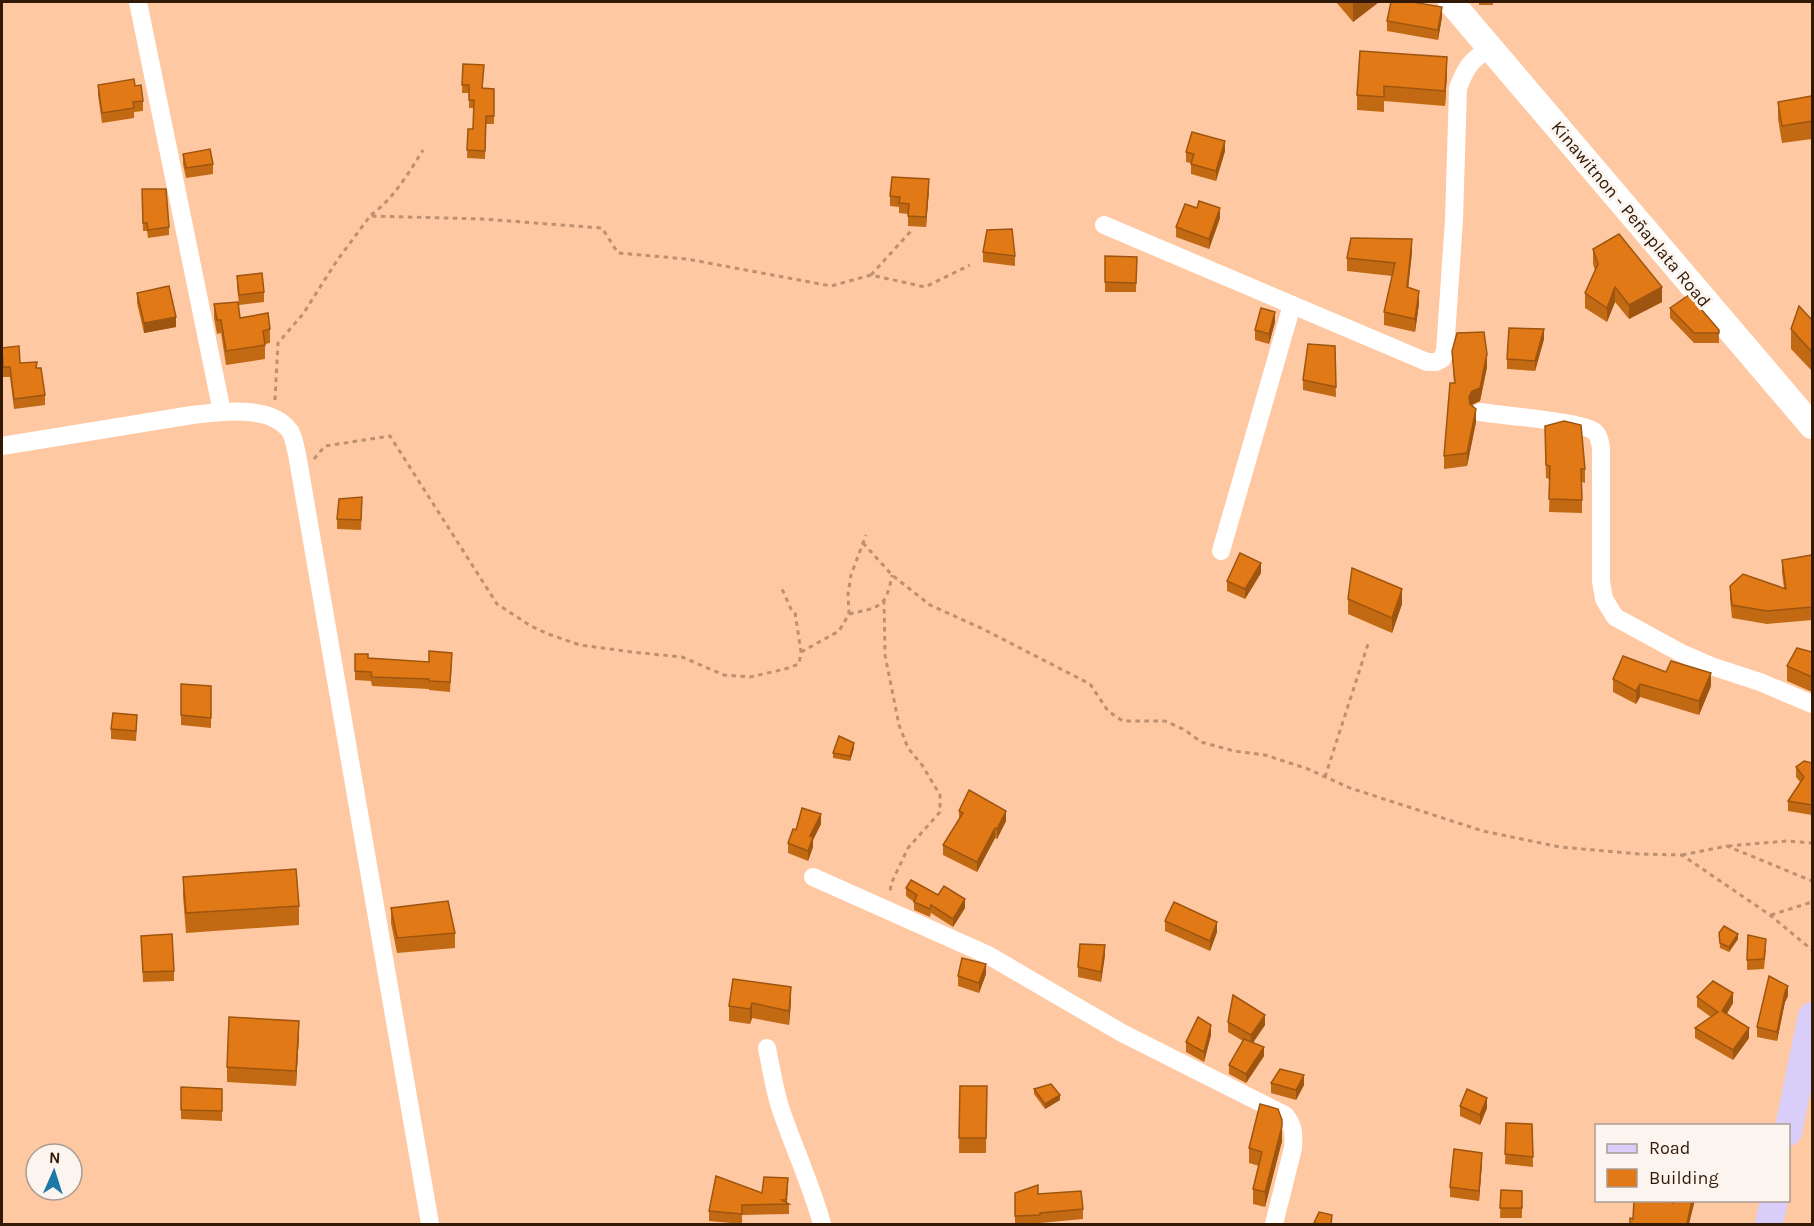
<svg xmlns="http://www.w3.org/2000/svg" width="1814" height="1226" font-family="Karla,sans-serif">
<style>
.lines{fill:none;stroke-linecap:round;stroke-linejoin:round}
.path{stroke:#bc9070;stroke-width:3;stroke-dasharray:4.5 4.5;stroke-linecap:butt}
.street{stroke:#fff;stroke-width:18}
.secondary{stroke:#fff;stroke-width:26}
.primary{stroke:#d9cef9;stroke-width:28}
.wall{fill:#c26913}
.shaded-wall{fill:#9e550f}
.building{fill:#e17a16;stroke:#9e550f;stroke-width:1.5}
.labels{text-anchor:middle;stroke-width:6;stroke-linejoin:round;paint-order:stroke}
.street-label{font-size:18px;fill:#311906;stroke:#fbf4ef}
</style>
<rect width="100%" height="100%" fill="#fec8a2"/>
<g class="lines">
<g class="path">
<path d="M 371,215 C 394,198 408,174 423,150"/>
<polyline points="871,275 911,231"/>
<polyline points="275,400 278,343 303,314 336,262 370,216 482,219 602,228 618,253 687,259 831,286 871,275 925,287 970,265"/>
<polyline points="314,459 325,446 390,436 497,604 531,626 548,634 580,645 632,652 682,657 724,675 750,677 785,669 799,664 801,652 795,612 791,609 782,589"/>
<polyline points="863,543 892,575 930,605 983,629 1090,684 1108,711 1123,721 1165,721 1185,730 1201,742 1234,751 1265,755 1308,769 1350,788 1483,831 1560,847 1639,854 1682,855 1770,915 1812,950"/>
<polyline points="884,600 885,655 899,725 908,748 922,765 940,795 940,812 908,848 891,884 890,893"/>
<path d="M 849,614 C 880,607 886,608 892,575"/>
<polyline points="801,652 839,631 849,614 848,594 851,575 866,535"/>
<polyline points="1325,777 1369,641"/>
<polyline points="1728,846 1787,841 1812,843"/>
<polyline points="1682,855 1727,846 1812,881"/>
<polyline points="1771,915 1812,902"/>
</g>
<g class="street">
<polyline points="138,2 222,412"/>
<path d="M 1104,225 L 1427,362 L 1436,362 L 1442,359 L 1445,351 L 1454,220 L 1458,88 C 1466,67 1471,60 1490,48"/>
<path d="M 1480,412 C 1499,415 1583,422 1594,431 C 1599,435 1600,442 1601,448 L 1601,581 L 1604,599 L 1615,617 L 1681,653 L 1711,666 L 1760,682 L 1812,704"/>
<path d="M 2,446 L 192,415 C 220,412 270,404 290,431 C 294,437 295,447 297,454 L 430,1224"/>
<polyline points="1221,551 1292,305"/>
<path d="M 813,877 L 988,955 L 1122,1033 L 1285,1115 C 1294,1126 1294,1134 1293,1148 L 1274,1224"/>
<path d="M 767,1048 C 771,1068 774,1087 780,1107 C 793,1146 811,1184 822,1224"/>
</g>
<polyline class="secondary" points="1451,2 1812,426"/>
<g class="primary">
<polyline points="1788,1132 1812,1016"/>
<polyline points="1769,1224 1774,1200"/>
</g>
</g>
<g class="wall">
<polygon points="1336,2 1379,2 1353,22"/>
<rect x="1479" y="2" width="14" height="3"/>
<polygon points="1442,17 1438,40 1387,31 1387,21"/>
<polygon points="1447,57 1447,72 1445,106 1384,101 1384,112 1357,110 1357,95"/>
<polygon points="463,64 483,88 494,116 494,124 486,124 485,159 467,158 468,129 473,129 474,108 469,108 469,93 462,93"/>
<polygon points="98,85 135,86 143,101 143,111 134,112 134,118 102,123 98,95"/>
<polygon points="1812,96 1812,139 1782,143 1778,119 1778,102"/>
<polygon points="1225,151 1216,181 1191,174 1191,163 1186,162 1186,152"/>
<polygon points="183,154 213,164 213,174 186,178 183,164"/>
<polygon points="929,189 926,227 908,226 908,214 899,213 899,207 890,206 890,196"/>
<polygon points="142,198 169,227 169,235 148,238 147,231 143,231"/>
<polygon points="1220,218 1209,249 1176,237 1176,227"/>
<polygon points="1593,249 1662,302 1629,319 1615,302 1607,322 1585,308 1585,293 1595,270 1593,264"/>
<polygon points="983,252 1015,256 1015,266 983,262"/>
<polygon points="1412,252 1408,288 1419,304 1415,332 1384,325 1384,312 1392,276 1347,271 1347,258"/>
<polygon points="1105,256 1137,257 1136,292 1105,292"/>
<polygon points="237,276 264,292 264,302 239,305 237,286"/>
<polygon points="137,293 176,327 144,333 137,303"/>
<polygon points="214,304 240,318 270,329 270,343 265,344 265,359 226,365 221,333 217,334 214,318"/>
<polygon points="1670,308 1719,333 1719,343 1694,343 1670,318"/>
<polygon points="1812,320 1812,371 1791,349 1791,329"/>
<polygon points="1275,322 1269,344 1255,340 1255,330"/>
<polygon points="1544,339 1535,371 1507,369 1507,359"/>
<polygon points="1335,346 1336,397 1303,390 1303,380"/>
<polygon points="2,348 20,363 37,368 45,395 45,405 14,409 10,377 3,377"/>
<polygon points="1452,351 1487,367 1480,401 1471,405 1476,422 1467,466 1444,469 1444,456 1454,383"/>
<polygon points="1545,439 1585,469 1585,483 1582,482 1582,513 1549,512 1550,479 1546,478"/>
<polygon points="362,507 361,530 337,529 337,519"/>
<polygon points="1812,555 1812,620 1767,624 1732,618 1730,599 1730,586 1784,588 1782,573 1782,560"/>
<polygon points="1261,573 1245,599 1227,591 1227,581"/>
<polygon points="1348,599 1402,604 1392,633 1348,614"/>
<polygon points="1812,652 1812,692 1787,681 1787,666"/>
<polygon points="355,654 368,658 429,662 452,662 450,692 429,690 429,689 372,686 371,681 355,680"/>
<polygon points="1666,672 1711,686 1699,715 1640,697 1636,704 1613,692 1613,679"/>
<polygon points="181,684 211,686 211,728 181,725"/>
<polygon points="137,725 136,741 111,739 111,729"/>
<polygon points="854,748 850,761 833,758 833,753"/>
<polygon points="1812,763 1812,815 1788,811 1788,801 1800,782 1796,777 1796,767"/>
<polygon points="959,811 1006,821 997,839 995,838 977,872 943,855 943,845 959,820"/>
<polygon points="821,824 813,840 813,847 808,861 788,853 788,843 796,830"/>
<polygon points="183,877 299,906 299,925 186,933 183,896"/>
<polygon points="906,888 938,895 965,908 953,927 931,913 930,917 914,910 914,902 906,896"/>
<polygon points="391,908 455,933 455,948 397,953 391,923"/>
<polygon points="1165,921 1217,932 1210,951 1165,931"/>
<polygon points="1719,933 1738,939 1729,952 1720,948"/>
<polygon points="141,936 174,971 174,981 143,982"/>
<polygon points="1766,949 1764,969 1747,970 1747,960"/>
<polygon points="1105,955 1101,982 1078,977 1078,967"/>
<polygon points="986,974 979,993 958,986 958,976"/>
<polygon points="733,979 791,1002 789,1025 752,1018 750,1024 729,1021 729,1006"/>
<polygon points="1788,996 1785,1002 1777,1041 1757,1037 1757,1027"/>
<polygon points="1697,997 1733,1003 1727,1014 1749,1038 1733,1060 1695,1038 1695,1028 1711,1017 1697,1007"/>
<polygon points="1228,1022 1265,1025 1253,1043 1264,1056 1246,1083 1229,1074 1229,1065 1243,1041 1228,1032"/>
<polygon points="299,1035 296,1086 227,1082 227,1067"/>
<polygon points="1211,1035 1204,1062 1186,1052 1186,1042"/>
<polygon points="1271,1083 1304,1085 1296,1100 1271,1093"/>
<polygon points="960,1086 987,1086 986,1153 959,1153"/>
<polygon points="181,1087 222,1089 222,1121 181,1119"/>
<polygon points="1034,1089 1060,1100 1045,1109 1034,1094"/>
<polygon points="1460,1106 1487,1108 1480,1125 1460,1116"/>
<polygon points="1506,1123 1532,1124 1533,1167 1505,1164"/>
<polygon points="1282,1141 1265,1207 1253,1204 1253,1189 1259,1166 1249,1163 1249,1148"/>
<polygon points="1482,1163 1479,1201 1450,1197 1450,1187"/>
<polygon points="1596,1163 1596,1179 1595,1179 1595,1169"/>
<polygon points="788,1188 787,1203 789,1204 789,1214 742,1215 742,1224 709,1221 709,1211 762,1193"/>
<polygon points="1501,1190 1522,1191 1522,1218 1500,1218"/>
<polygon points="1015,1193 1038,1194 1083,1209 1083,1219 1040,1223 1040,1224 1015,1224"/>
</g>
<g class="shaded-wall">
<polygon points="1356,2 1379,2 1353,22 1353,4"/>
<polygon points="1442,7 1442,17 1438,40 1438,30"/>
<polygon points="1447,57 1447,72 1445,106 1445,91"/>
<polygon points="1225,141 1225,151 1216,181 1216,171"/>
<polygon points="929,179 929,189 926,227 926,217"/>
<polygon points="1220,208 1220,218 1209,249 1209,239"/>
<polygon points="1412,239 1412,252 1407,300 1407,287"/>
<polygon points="1615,287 1615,302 1607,322 1607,308"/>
<polygon points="1662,287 1662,302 1629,319 1629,305"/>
<polygon points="1419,291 1419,304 1415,332 1415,319"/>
<polygon points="1275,312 1275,322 1269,344 1269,334"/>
<polygon points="176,317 176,327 144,333 144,323"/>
<polygon points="1544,329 1544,339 1535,371 1535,361"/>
<polygon points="1487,354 1487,367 1480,401 1472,405 1469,410 1469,397"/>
<polygon points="1476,409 1476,422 1467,466 1467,453"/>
<polygon points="1261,563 1261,573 1245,599 1245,589"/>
<polygon points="1402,589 1402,604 1392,633 1392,618"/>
<polygon points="1711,673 1711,686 1699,715 1699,701"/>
<polygon points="1640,684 1640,697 1636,704 1636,691"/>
<polygon points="854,743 854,748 850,761 850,756"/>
<polygon points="1006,811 1006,821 997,839 997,829"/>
<polygon points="821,814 821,824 813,840 813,847 808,861 808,851 810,836"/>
<polygon points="995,828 995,838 977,872 977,862"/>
<polygon points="965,899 965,908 953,927 953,919"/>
<polygon points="1217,922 1217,932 1210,951 1210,941"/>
<polygon points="1738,934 1738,939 1729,952 1729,947"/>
<polygon points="1105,945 1105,955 1101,982 1101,972"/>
<polygon points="986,964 986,974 979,993 979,983"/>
<polygon points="1788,986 1788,996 1785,1002 1777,1041 1777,1032 1785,992"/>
<polygon points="791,987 791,1002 789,1025 789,1011"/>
<polygon points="1733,993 1733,1003 1722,1021 1722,1011"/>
<polygon points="752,1003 752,1018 750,1024 750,1009"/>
<polygon points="1265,1015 1265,1025 1251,1045 1251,1035"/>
<polygon points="299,1021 299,1035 296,1086 296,1071"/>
<polygon points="1211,1025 1211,1035 1204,1062 1204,1052"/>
<polygon points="1749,1028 1749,1038 1733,1060 1733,1050"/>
<polygon points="1264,1047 1264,1056 1246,1083 1246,1074"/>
<polygon points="1304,1075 1304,1085 1296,1100 1296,1090"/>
<polygon points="1060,1095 1060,1100 1045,1109 1045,1104"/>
<polygon points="1487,1098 1487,1108 1480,1125 1480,1115"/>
<polygon points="1282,1126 1282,1141 1265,1207 1265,1192"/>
<polygon points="1482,1153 1482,1163 1479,1201 1479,1191"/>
<polygon points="1692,1200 1695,1200 1689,1224 1687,1224"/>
</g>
<g class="building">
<polygon points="1391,2 1412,2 1442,7 1438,30 1387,21"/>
<polygon points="1360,51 1447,57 1445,91 1384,86 1384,97 1357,95"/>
<polygon points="463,64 484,65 482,88 494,89 494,116 486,116 485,151 467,150 468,129 473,129 474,100 469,100 469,85 462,85"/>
<polygon points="134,79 135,86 141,85 143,101 133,102 134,108 102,113 98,85"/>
<polygon points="1812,96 1812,121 1782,126 1778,102"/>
<polygon points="1192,132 1225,141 1216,171 1191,164 1194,154 1186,152"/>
<polygon points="210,149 213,164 186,168 183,154"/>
<polygon points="892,177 929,179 926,217 908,216 909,204 899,203 900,197 890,196"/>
<polygon points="142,189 166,189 169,227 148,230 147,223 143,223"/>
<polygon points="1199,201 1220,208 1209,239 1176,227 1185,204 1197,208"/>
<polygon points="1012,229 1015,256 983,252 987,230"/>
<polygon points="1619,234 1662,287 1629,305 1615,287 1607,308 1585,293 1598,264 1593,249"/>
<polygon points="1351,238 1412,239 1407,287 1419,291 1415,319 1384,312 1395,263 1347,258"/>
<polygon points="1105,256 1137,257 1136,283 1105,282"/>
<polygon points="262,273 264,292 239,295 237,276"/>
<polygon points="169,286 176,317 144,323 137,293"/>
<polygon points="1689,295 1719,330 1719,333 1694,333 1670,308"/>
<polygon points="238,302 240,318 268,313 270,329 263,331 265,345 226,351 221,320 217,320 214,304"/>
<polygon points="1799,306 1812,320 1812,352 1791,329"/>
<polygon points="1261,308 1275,312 1269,334 1255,330"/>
<polygon points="1509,328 1544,329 1535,361 1507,359"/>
<polygon points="1484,332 1487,354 1480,388 1472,391 1469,397 1470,404 1476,409 1467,453 1444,456 1450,383 1455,383 1452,351 1457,333"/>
<polygon points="1308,344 1335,346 1336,387 1303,380"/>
<polygon points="19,346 20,363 37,362 36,368 41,368 45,395 14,399 10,367 3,367 2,348"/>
<polygon points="1564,421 1581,425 1585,469 1581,469 1582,500 1549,499 1550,466 1546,465 1545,426"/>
<polygon points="362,497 361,520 337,519 339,499"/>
<polygon points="1240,553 1261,563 1245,589 1227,581"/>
<polygon points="1812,555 1812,607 1767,611 1732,605 1730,586 1743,574 1786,589 1782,560"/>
<polygon points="1352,568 1402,589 1392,618 1348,599"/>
<polygon points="1797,648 1812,652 1812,677 1787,666"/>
<polygon points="429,651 452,653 450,682 429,681 429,679 372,677 371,672 355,671 355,654 368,654 368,658 429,662"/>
<polygon points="1623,656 1666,672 1671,661 1711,673 1699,701 1640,684 1636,691 1613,679"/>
<polygon points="181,684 211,686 211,718 181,715"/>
<polygon points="113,713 137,715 136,731 111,729"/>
<polygon points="839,736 854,743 850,756 833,753"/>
<polygon points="1804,761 1812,763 1812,805 1788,801 1804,777 1796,767"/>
<polygon points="969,790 1006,811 997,829 995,828 977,862 943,845 963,813 959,811"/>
<polygon points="802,808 821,814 810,836 813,837 808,851 788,843 793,829 796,830"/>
<polygon points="296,869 299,906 186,913 183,877"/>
<polygon points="911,880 938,895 944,886 965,899 953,919 931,905 930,909 914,902 917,895 906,888"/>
<polygon points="448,901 455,933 397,938 391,908"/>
<polygon points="1174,902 1217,922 1210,941 1165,921"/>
<polygon points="1724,926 1738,934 1729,947 1720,943 1719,933"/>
<polygon points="172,934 174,971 143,972 141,936"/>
<polygon points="1748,935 1766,939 1764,959 1747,960"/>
<polygon points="1080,944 1105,945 1101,972 1078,967"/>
<polygon points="962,958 986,964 979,983 958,976"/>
<polygon points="1769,976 1788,986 1785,992 1777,1032 1757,1027"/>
<polygon points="733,979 791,987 789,1011 752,1003 750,1009 729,1006"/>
<polygon points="1713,981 1733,993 1722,1011 1749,1028 1733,1050 1695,1028 1718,1012 1697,997"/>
<polygon points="1233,995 1265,1015 1251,1035 1228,1022"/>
<polygon points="229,1017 299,1021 296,1071 227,1067"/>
<polygon points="1198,1017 1211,1025 1204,1052 1186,1042"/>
<polygon points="1244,1039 1264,1047 1246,1074 1229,1065"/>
<polygon points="1280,1069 1304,1075 1296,1090 1271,1083"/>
<polygon points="1051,1084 1060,1095 1045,1104 1034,1089"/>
<polygon points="960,1086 987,1086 986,1138 959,1138"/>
<polygon points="181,1087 222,1089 222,1111 181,1110"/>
<polygon points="1467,1089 1487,1098 1480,1115 1460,1106"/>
<polygon points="1260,1104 1278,1109 1282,1120 1282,1126 1265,1192 1253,1189 1262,1152 1249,1148"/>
<polygon points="1506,1123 1532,1124 1533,1157 1505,1154"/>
<polygon points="1454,1149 1482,1153 1479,1191 1450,1187"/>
<polygon points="716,1176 762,1193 764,1177 788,1178 786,1200 782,1200 789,1204 742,1205 742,1214 709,1211"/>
<polygon points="1038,1185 1038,1194 1081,1191 1083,1209 1040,1213 1040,1215 1015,1216 1015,1193"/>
<polygon points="1501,1190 1522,1191 1522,1208 1500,1208"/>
<polygon points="1634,1200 1667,1200 1673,1203 1673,1200 1692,1200 1687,1224 1630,1224 1630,1218 1633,1219"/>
<polygon points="1319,1212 1332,1215 1331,1224 1319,1224 1314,1223"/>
</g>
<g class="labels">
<g class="street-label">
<text transform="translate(1631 214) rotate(50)" y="6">Kinawitnon - Peñaplata Road</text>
</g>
</g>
<rect width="1814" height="1226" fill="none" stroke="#311906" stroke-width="6"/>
<rect x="1595" y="1124" width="195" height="78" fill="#fbf4ef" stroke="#aa9c92" stroke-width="1.5"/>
<rect x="1607" y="1144" width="30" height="9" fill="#d9cef9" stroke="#aa9c92" stroke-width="1.5"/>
<text x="1649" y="1154" font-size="18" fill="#311906">Road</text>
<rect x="1607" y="1169" width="30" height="18" fill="#e17a16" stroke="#aa9c92" stroke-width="1.5"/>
<text x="1649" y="1184" font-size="18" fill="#311906">Building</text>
<g transform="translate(54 1172) rotate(3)"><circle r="28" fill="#fbf4ef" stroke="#aa9c92" stroke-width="1.5"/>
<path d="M0-4.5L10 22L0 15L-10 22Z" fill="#1c79a6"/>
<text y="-9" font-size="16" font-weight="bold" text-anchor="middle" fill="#311906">N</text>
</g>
</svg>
